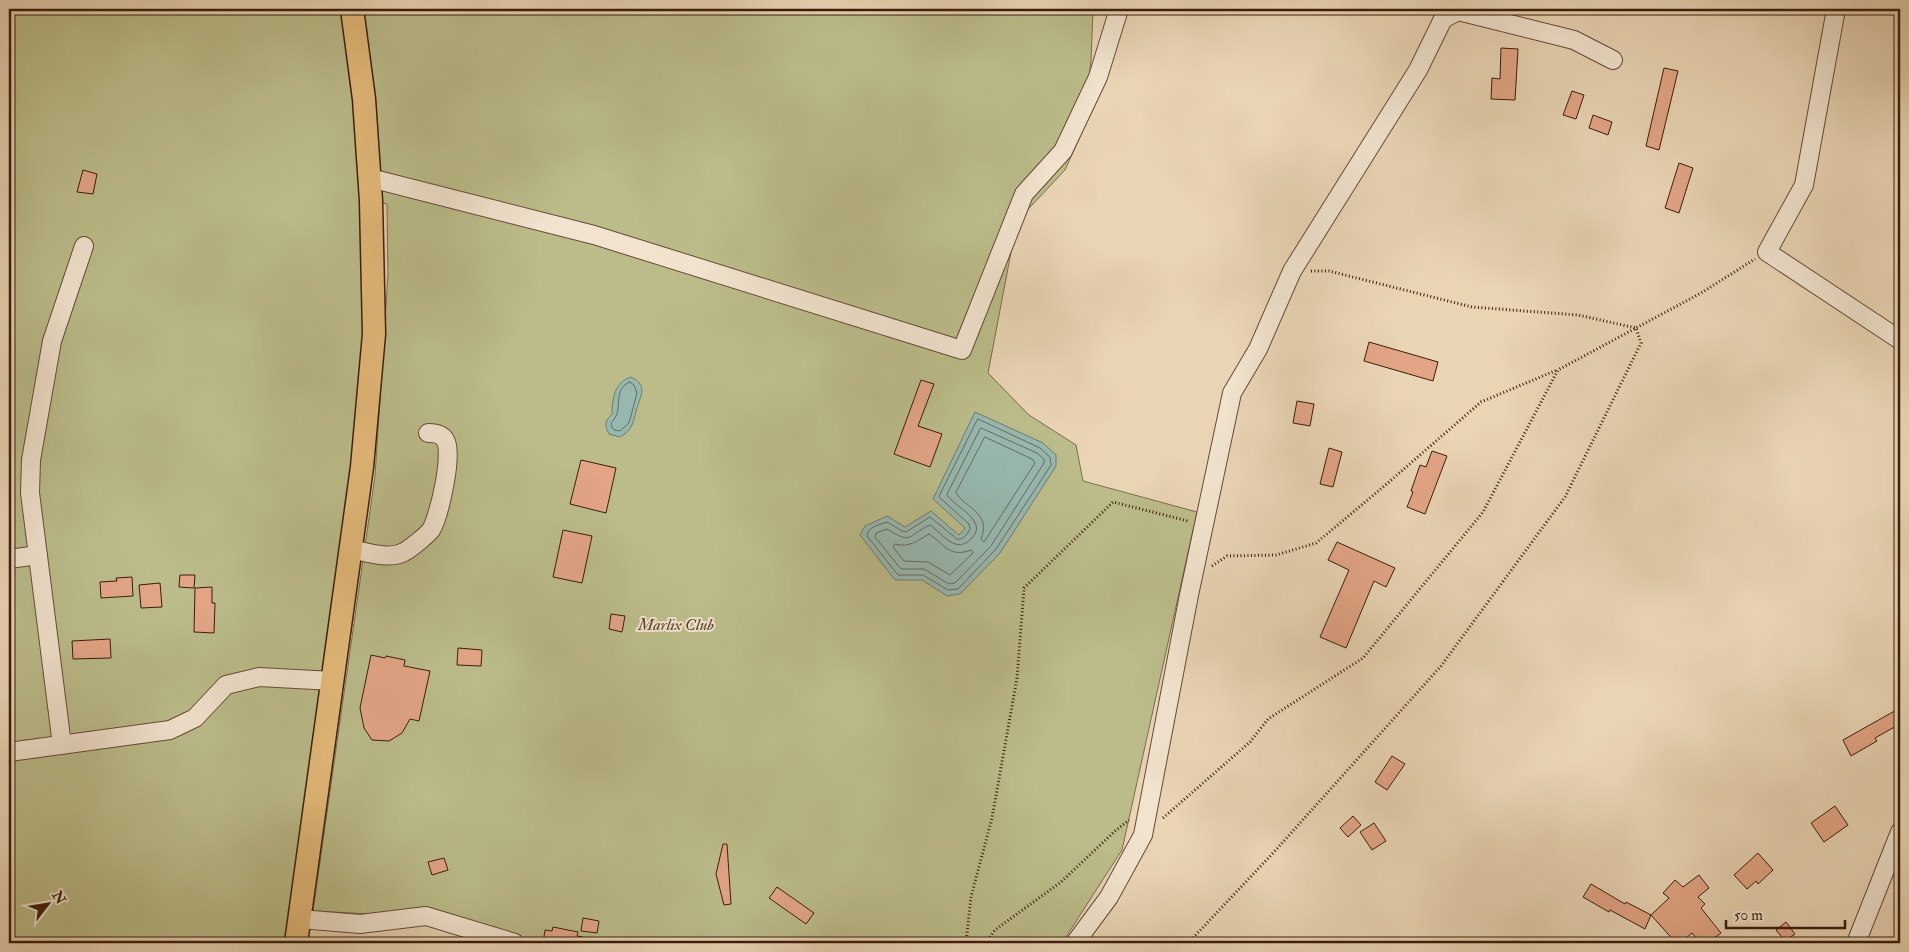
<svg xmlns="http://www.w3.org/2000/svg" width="1909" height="952" font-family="'IM FELL Double Pica',serif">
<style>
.green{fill:#bbbc8a;stroke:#7b6c4b}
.water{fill:#97b8af;stroke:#727a6e}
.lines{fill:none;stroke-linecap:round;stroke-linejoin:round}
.shore{stroke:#696a5e;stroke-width:1}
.building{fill:#e2a586;stroke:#3b1d0c}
.minor-casing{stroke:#664b36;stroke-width:20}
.major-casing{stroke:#3b1d0c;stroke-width:25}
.path{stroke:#3b1d0c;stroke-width:3;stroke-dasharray:1 2.5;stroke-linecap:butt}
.minor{stroke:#f1e3ce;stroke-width:18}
.major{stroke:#e4ba7a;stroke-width:22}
.labels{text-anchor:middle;stroke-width:4;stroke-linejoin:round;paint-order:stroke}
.park-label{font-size:16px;font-style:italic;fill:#5b452c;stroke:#f1e3ce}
</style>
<rect width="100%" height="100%" fill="#e9d4b4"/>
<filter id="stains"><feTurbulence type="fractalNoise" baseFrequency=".004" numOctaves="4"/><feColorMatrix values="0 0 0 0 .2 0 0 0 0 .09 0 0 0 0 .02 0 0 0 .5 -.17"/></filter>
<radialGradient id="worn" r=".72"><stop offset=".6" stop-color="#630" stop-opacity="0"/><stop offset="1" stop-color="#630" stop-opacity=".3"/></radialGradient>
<polygon class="green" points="9,9 1093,9 1091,61 1082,132 1065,170 1017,221 988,373 1029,415 1076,445 1083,481 1197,512 1122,850 1062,943 529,943 451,918 313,911 375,476 388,274 387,204 372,201 369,389 296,943 9,943"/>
<g class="water">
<path d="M 631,377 C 649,386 640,396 636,411 C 633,424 632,430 620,437 L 609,434 C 604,425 605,421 612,414 C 612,398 615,382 631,377 Z"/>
<polygon points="975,412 1043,443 1056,455 1056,466 1000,553 960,594 947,596 922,580 895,580 860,535 865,526 887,516 905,527 931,511 959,535 965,528 933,499"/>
</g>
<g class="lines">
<g class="shore">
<path d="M 630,382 L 634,385 L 637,393 L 629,423 L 620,431 L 614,430 C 608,423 613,422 616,416 C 621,406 614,388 630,382 Z"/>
<path d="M 978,419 L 1040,448 L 1050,457 L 1051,465 L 996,549 L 958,589 L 948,590 L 923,575 L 898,575 L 867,536 C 867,527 879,525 887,522 L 902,531 L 906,532 L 930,517 L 957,539 C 963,540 968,534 970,529 L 969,524 L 939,497 Z"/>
<path d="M 981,428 L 1037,453 L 1044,459 L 1044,463 L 991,546 L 955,583 L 949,584 L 924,569 L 901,569 L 875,537 L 876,533 L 887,529 C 913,545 906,536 930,525 C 944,535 956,555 972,538 C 976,534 978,528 975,523 C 970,512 954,505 947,495 Z"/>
<path d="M 985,437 L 1032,459 L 1035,463 L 984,542 L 981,539 C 991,513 968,510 956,493 Z"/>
<path d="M 929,534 C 945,545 950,558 971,550 L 973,553 L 950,575 L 928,562 L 904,561 L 893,547 L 895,544 C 909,548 917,541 929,534 Z"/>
</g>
</g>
<g class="building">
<polygon points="1501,48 1518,49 1515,100 1491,99 1492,78 1500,79"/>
<polygon points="1664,68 1678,71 1659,150 1646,146"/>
<polygon points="1572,91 1584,95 1576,119 1563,115"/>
<polygon points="1593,115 1612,122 1608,135 1589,128"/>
<polygon points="1679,163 1693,168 1679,213 1665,208"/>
<polygon points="83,170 97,174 93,194 77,192"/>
<polygon points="1369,342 1438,362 1433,381 1364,361"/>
<polygon points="921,380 934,384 918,426 942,434 930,467 894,454"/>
<polygon points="1297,401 1314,404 1310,426 1293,423"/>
<polygon points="1329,448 1342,452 1333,487 1320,484"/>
<polygon points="1432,451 1447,456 1425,514 1407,507 1413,492 1411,491 1420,465 1426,467"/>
<polygon points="581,460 616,468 606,513 570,504"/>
<polygon points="563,530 592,536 582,583 553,577"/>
<polygon points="1337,542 1395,568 1386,587 1374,581 1346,648 1320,637 1349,570 1328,560"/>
<polygon points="180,575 195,575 194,588 179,587"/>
<polygon points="132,577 133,596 101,598 100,582 117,581 116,578"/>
<polygon points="160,583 162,607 141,608 139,585"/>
<polygon points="212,587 212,603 215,603 214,633 194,632 195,588"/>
<polygon points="611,614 625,616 622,632 609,629"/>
<polygon points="110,639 111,658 73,659 72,641"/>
<polygon points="458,648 482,650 481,666 457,665"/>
<polygon points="371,655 385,658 386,656 405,660 404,666 430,671 419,721 410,719 402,733 389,741 372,740 364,728 360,708"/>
<polygon points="1900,708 1900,724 1875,738 1877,741 1851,756 1843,740"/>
<polygon points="1392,756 1405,764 1387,790 1375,782"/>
<polygon points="1835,806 1848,825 1824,842 1811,823"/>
<polygon points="1353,816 1361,825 1348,837 1340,828"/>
<polygon points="1374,823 1386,841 1372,850 1360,832"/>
<polygon points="723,844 727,844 731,904 724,905 716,874"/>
<polygon points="1758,853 1773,870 1758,884 1756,881 1747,889 1734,875"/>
<polygon points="444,858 448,870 432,875 428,862"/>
<polygon points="1699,875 1709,888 1698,897 1705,904 1701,908 1721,933 1708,943 1700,943 1692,933 1680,943 1676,943 1651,915 1669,898 1663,893 1675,880 1683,887"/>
<polygon points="1591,884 1625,904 1626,902 1651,915 1645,929 1610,910 1609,912 1583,897"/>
<polygon points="777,887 814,913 806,924 769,898"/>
<polygon points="583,918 599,921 597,933 581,931"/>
<polygon points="1786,922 1795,934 1785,941 1776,930"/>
<polygon points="553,927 578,932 577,936 583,937 583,943 543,943 545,930 552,931"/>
</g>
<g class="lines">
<g class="minor-casing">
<g id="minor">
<polyline points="1836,9 1804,185 1767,252 1900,340"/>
<polyline points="370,178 594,235 962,350 1024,194 1063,151 1098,77 1119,9"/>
<path d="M 351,549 C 366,552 389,560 404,552 C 410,549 427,535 431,530 C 439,517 454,452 445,440 C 442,434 435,433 428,433"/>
<polyline points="9,559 38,555"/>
<polyline points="62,745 30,493 31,460 52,341 84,246"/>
<polyline points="9,752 170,730 195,718 226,685 259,677 333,681"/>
<polyline points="300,919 360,924 426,916 515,943"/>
<polyline points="1075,943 1109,897 1143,835 1189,595 1232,393 1258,349 1292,271 1418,70 1443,19 1458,11 1574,40 1613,60"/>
<polyline points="1856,943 1900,832"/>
</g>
</g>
<g class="major-casing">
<polyline id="major" points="296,943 362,467 374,334 371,201 364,99 352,9"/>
</g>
<g class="path">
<polyline points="1212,566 1227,556 1276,555 1316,543 1382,488 1481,402 1557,370"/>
<polyline points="1163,818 1250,742 1268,719 1363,658 1483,512 1558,370 1701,293 1755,259"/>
<polyline points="966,943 971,897 992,818 1017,678 1024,588 1113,502 1188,521"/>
<polyline points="986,943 995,930 1061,882 1115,831 1129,820"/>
<polyline points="1184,943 1191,940 1274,852 1441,666 1565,497 1641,343 1636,328 1578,315 1472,307 1329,271 1310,271"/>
<polyline points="1892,943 1900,937"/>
</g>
<use href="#minor" class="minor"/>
<use href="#major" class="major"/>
</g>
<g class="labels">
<g class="park-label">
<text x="676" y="630">Marlix Club</text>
</g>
</g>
<rect width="1909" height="952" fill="none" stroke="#e9d4b4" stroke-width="30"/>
<rect x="10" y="10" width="1889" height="932" fill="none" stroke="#3b1d0c" stroke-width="2.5"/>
<rect x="15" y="15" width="1879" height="922" fill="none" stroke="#3b1d0c"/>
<g transform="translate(48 904) rotate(59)" stroke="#f1e3ce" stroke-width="4" paint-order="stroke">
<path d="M0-4L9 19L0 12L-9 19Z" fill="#3b1d0c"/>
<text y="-8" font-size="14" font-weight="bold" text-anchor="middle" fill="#3b1d0c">N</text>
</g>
<path d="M1726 920v8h119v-8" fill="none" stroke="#3b1d0c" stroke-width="2.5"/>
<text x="1734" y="920" font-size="15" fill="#3b1d0c" stroke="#f1e3ce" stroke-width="4" paint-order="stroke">50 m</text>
<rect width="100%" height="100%" filter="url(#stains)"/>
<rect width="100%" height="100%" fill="url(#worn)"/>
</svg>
